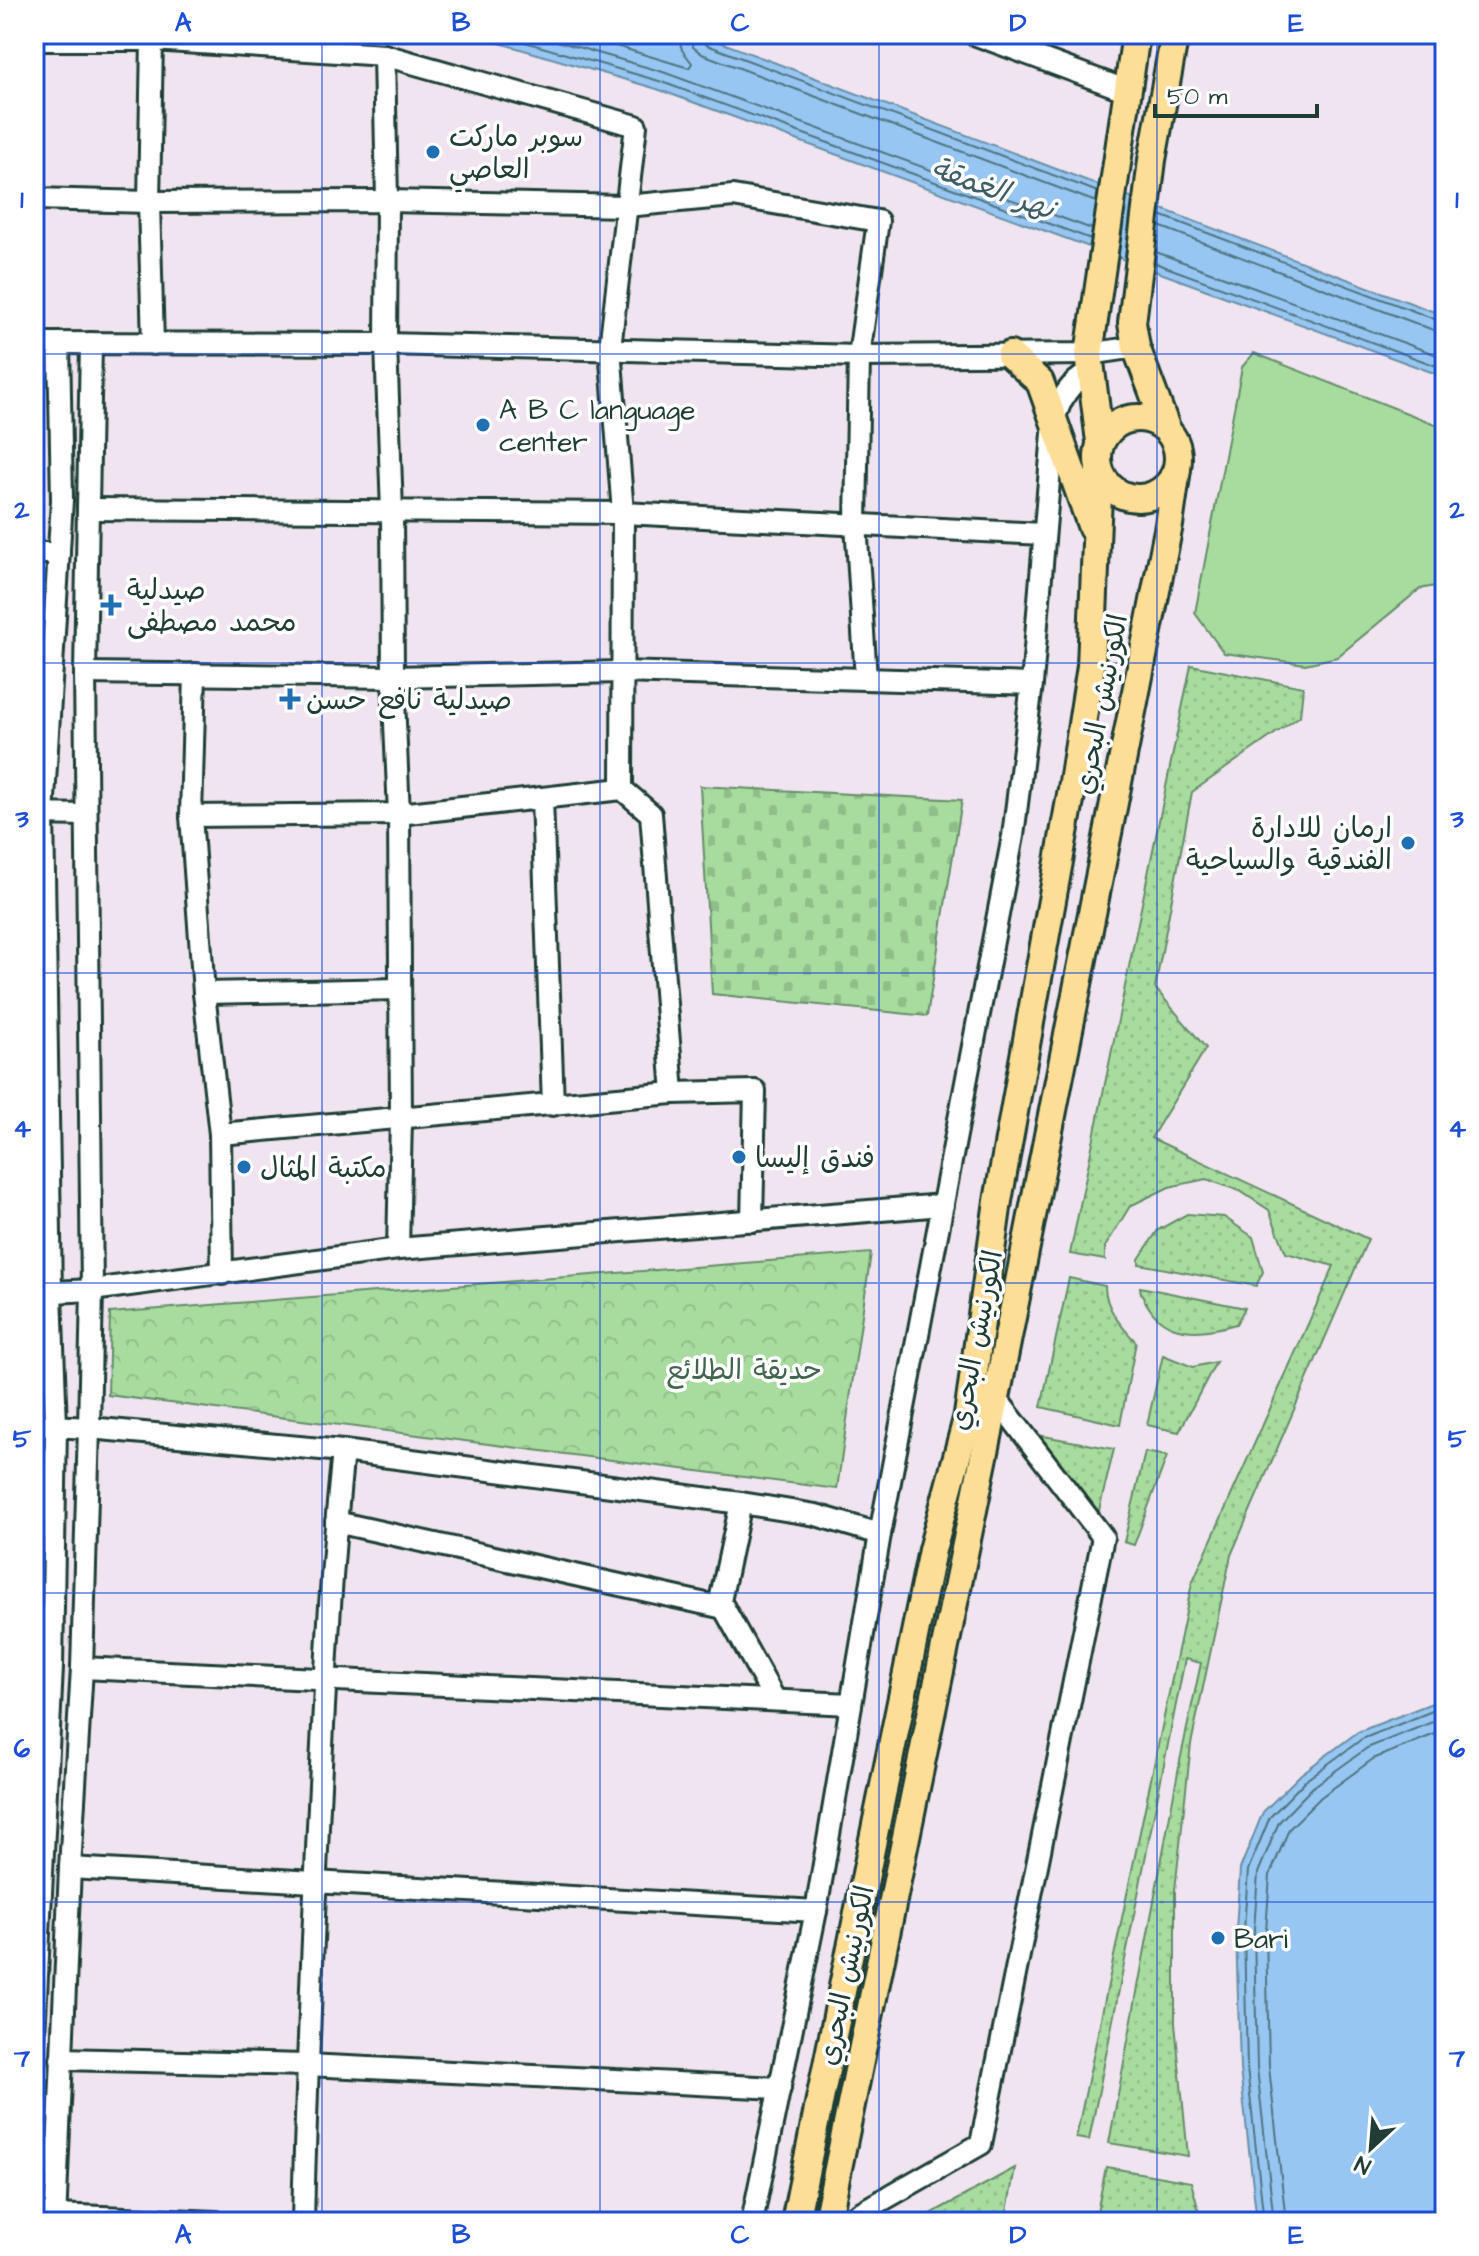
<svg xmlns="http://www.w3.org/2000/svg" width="1479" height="2256" font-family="'Architects Daughter','Playpen Sans Arabic',sans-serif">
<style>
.grass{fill:#a8dc9e;stroke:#648c69;stroke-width:2}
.cemetery{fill:url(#cemetery-stones);stroke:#648c69;stroke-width:2}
.park{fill:url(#park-crowns);stroke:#648c69;stroke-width:2}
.garden{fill:url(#garden-dots);stroke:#648c69;stroke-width:2}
.water{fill:#97c6f2;stroke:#678fa6;stroke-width:2}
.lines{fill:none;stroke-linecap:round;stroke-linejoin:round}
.shore{stroke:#4f7480;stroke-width:2}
.minor-casing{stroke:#1f3d34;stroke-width:26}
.major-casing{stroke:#1f3d34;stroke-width:32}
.minor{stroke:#fff;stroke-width:20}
.major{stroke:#fdde96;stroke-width:26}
.grid{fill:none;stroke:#1d4ed8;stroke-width:2;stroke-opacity:0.55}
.poi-dot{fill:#1f6fb2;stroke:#fff;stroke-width:3}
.labels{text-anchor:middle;stroke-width:7;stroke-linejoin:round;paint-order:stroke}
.poi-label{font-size:28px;fill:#1f3d34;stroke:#fff;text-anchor:start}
.street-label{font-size:28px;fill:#1f3d34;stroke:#fff}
.park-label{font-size:28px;fill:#41654e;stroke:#fff}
.water-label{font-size:30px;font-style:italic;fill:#3d5f64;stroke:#fff}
.neatline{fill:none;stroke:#1d4ed8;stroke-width:3}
.grid-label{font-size:26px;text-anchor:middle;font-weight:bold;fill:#1d4ed8}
</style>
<defs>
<pattern id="cemetery-stones" width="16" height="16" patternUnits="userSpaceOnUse" patternTransform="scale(2)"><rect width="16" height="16" fill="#a8dc9e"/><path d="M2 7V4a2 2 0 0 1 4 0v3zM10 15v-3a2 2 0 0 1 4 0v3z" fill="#90be89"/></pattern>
<pattern id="park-crowns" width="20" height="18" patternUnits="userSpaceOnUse" patternTransform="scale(2)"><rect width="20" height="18" fill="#a8dc9e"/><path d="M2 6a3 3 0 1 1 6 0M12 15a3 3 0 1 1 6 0" fill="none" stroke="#90be89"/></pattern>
<pattern id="garden-dots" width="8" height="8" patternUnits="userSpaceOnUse" patternTransform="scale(2)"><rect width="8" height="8" fill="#a8dc9e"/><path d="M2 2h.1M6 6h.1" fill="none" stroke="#90be89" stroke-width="1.8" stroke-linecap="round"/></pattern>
</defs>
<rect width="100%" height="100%" fill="#f0e4f0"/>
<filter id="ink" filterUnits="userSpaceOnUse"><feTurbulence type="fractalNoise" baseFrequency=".0125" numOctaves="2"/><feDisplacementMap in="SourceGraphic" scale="16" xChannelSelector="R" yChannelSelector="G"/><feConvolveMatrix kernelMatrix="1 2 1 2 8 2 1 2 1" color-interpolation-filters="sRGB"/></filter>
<g filter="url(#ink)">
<polygon class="grass" points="1254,353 1445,428 1445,584 1420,589 1337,657 1305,664 1224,653 1195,613 1242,367"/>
<polygon class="cemetery" points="700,786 962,800 927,1016 712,994"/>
<polygon class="park" points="871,1253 837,1489 108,1395 110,1313"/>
<g class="garden">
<polygon points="1191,665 1303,687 1300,716 1192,792 1155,988 1206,1048 1151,1138 1368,1239 1231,1555 1191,1744 1175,1890 1175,2023 1188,2156 1109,2143 1180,1761 1201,1663 1185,1659 1089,2140 1076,2138 1192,1583 1334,1266 1286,1253 1269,1210 1240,1191 1206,1179 1169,1187 1130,1206 1105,1247 1105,1260 1070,1254"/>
<polygon points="1187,1214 1224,1217 1253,1237 1263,1272 1256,1286 1139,1264 1139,1259 1158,1230"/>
<path d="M 1069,1278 L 1105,1286 C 1105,1308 1121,1326 1136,1342 L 1120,1425 L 1041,1407 Z"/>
<path d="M 1140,1287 L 1245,1308 L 1236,1324 C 1208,1332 1170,1339 1150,1309 C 1146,1302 1140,1296 1140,1287 Z"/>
<polygon points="1163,1355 1193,1367 1216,1362 1179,1432 1147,1425"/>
<polygon points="1022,1432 1114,1449 1095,1527"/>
<polygon points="1145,1452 1167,1456 1134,1545 1124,1542"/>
<polygon points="1106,2167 1191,2182 1202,2222 1095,2222"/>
<polygon points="1015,2168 1005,2222 916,2222"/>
</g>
<g class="water">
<polygon points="469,34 699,34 1445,316 1445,377 657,89"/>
<polygon points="1445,1698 1445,2222 1257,2222 1240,2069 1236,1930 1240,1869 1263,1812 1301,1774 1358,1732"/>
</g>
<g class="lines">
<g class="shore">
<polyline points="497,34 659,81 1091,239"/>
<polyline points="533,34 663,72 1092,229"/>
<polyline points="576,34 689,68 692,63 682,50 678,34"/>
<polyline points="690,34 693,47 702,54 1096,202"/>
<polyline points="700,34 701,40 707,45 1098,192"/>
<polyline points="1160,215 1445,323"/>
<polyline points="1159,226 1436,331 1445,333"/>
<polyline points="1156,252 1445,358"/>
<polyline points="1155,263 1445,369"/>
<polyline points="1264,2222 1247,2068 1244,1930 1248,1870 1270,1817 1306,1780 1362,1739 1445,1706"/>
<polyline points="1274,2222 1257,2068 1254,1930 1258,1873 1279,1822 1313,1787 1367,1748 1445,1717"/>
<polyline points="1286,2222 1269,2067 1266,1931 1270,1875 1289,1829 1321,1797 1373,1759 1445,1730"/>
</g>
<g class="minor-casing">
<g id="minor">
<polyline points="974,34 1128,91"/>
<polyline points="34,40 152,40 384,55 636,126 610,348 623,513 622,789"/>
<polyline points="152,40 149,202 153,344"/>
<polyline points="384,55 387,201 386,344 392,512 393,677 399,814 401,1119 398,1249"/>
<polyline points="34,199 149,202 387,201 626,206 733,196 878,221 859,356 856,523 866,679"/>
<polyline points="34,343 386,344 859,356 1089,354 1136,347"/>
<polyline points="88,509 623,513 1044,534"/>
<polyline points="34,553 59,553"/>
<polyline points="85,673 393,677 621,672 1032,684"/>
<polyline points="195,674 191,816 204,993 220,1134 222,1274"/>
<polyline points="542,798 553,1105"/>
<polyline points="34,814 86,815"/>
<polyline points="191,816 399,814 622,789 651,814 673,1093"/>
<polyline points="204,993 400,989"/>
<polyline points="220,1134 673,1093 755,1091 752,1221"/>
<polyline points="34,1293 92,1290 398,1249 943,1205"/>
<polyline points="34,1425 89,1428 343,1451 741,1503 816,1515 880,1534"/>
<polyline points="741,1503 720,1601 775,1700"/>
<polyline points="336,1522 724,1608"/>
<polyline points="82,1668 851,1704"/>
<polyline points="70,1868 816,1911"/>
<polyline points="34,2037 52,1667 56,1426 51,1293 43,815 62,500 59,343"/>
<polyline points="61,2059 307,2065 780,2088"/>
<polyline points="34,2214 216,2222"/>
<polyline points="55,2222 70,1868 82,1668 89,1428 92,1290 85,673 91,343"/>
<path d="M 303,2222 C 306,2090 312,1959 318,1827 C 324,1701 330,1576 343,1451"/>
<path d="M 752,2222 L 816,1911 L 880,1534 L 1013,836 L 1032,684 L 1054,421 C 1060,399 1069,383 1090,372"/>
<polyline points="844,2222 981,2144 1103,1537 996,1398"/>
</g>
</g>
<g class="major-casing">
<g id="major">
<polyline points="1010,355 1040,382 1092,528"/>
<circle cx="1138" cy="458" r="40"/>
<polyline points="1167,430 1136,347 1132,323 1152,160 1175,34"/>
<polyline points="1100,442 1089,354 1136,34"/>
<polyline points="795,2222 932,1550 968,1415 998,1201 1072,789 1091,666 1099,470"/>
<polyline points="827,2222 996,1398 1169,525 1177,469"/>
</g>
</g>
<use href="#minor" class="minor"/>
<use href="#major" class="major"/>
</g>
</g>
<path class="grid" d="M 322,34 L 322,2222M 600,34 L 600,2222M 879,34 L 879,2222M 1157,34 L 1157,2222M 34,354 L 1445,354M 34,663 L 1445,663M 34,973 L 1445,973M 34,1283 L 1445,1283M 34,1593 L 1445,1593M 34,1902 L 1445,1902"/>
<g class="poi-dot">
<circle cx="433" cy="152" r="8"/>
<circle cx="483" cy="425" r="8"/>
<path d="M107 593h8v8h8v8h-8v8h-8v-8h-8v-8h8z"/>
<path d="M286 687h8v8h8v8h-8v8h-8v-8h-8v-8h8z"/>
<circle cx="1408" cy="843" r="8"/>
<circle cx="739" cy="1157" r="8"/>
<circle cx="244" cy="1167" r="8"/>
<circle cx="1218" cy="1938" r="8"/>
</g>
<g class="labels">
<g class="poi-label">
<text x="449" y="146">سوبر ماركت<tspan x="449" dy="32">العاصي</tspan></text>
<text x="499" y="419">A B C language<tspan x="499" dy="32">center</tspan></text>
<text x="127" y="599">صيدلية<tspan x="127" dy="32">محمد مصطفى</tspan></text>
<text x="306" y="709">صيدلية نافع حسن</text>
<text x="1392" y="837" text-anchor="end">ارمان للادارة<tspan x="1392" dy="32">الفندقية والسياحية</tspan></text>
<text x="755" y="1167">فندق إليسا</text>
<text x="260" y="1177">مكتبة المثال</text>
<text x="1234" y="1948">Bari</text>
</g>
<g class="street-label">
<text transform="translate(1100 704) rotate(-79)" y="10">الكورنيش البحري</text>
<text transform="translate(975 1340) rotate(-79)" y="10">الكورنيش البحري</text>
<text transform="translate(845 1975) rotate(-78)" y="10">الكورنيش البحري</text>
</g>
<g class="park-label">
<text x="744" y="1379">حديقة الطلائع</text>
</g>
<g class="water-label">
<text transform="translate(993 188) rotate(20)" y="10">نهر الغمقة</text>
</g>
</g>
<rect width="1479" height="2256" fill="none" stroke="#fff" stroke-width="88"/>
<g transform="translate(1371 2148) rotate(206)" stroke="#ffffff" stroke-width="6" paint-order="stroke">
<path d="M0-6L14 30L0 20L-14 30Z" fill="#1f3d34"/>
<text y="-12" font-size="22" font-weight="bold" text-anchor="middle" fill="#1f3d34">N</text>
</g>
<path d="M1155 104v12h162v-12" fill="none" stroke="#1f3d34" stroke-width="4"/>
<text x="1167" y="104" font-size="24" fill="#1f3d34" stroke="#ffffff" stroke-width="6" paint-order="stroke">50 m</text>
<rect x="44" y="44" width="1391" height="2168" class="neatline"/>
<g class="grid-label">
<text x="183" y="31">A</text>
<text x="461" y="31">B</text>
<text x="740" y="31">C</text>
<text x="1018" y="31">D</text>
<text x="1296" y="31">E</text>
<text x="22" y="208">1</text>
<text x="1457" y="208">1</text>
<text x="22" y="518">2</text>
<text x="1457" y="518">2</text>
<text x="22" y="827">3</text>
<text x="1457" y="827">3</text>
<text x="22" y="1137">4</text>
<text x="1457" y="1137">4</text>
<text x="22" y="1447">5</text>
<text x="1457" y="1447">5</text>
<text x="22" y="1757">6</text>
<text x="1457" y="1757">6</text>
<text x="22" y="2066">7</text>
<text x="1457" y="2066">7</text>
<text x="183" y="2243">A</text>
<text x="461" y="2243">B</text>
<text x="740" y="2243">C</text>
<text x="1018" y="2243">D</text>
<text x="1296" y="2243">E</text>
</g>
</svg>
